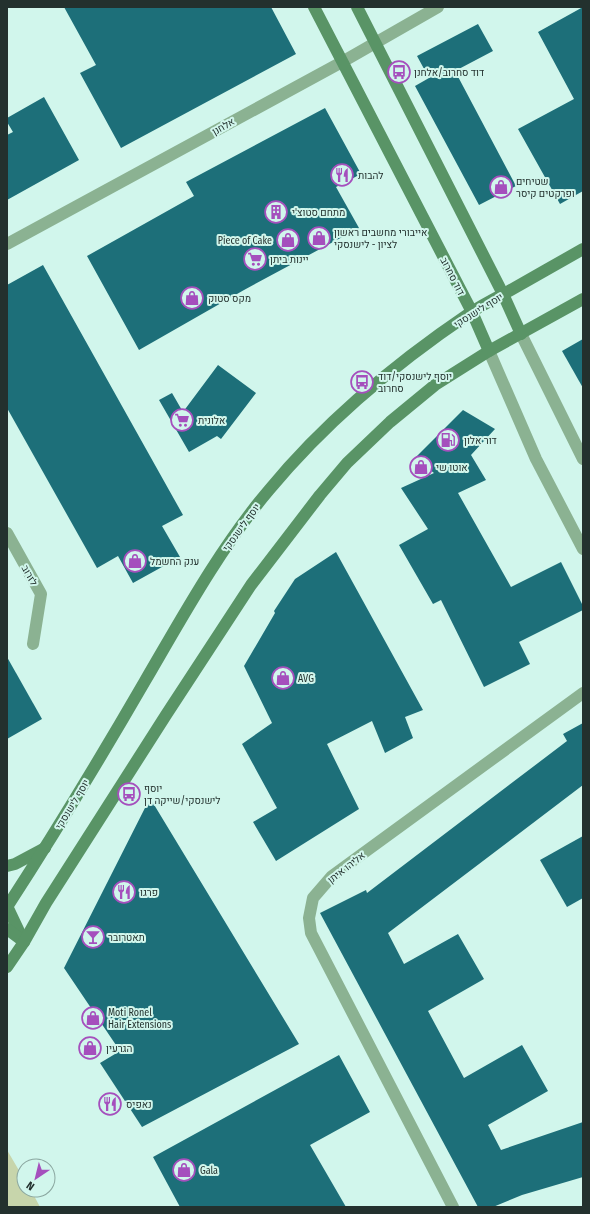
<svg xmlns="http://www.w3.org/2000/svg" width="590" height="1214" font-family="'Fira Sans Condensed',Heebo,sans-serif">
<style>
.green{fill:#c7d5ab}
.building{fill:#1d6f79}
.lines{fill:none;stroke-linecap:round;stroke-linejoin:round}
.street{stroke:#8bb292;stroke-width:12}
.secondary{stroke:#599466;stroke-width:12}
.labels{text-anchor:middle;stroke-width:4;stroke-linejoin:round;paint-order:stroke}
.poi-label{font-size:10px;fill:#23312e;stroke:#d1f6ec;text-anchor:start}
.street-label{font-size:10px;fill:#23312e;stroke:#d1f6ec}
</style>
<rect width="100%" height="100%" fill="#d1f6ec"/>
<polygon class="green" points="7,1150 24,1179 24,1190 31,1190 40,1207 7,1207"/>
<g class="building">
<polygon points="64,7 271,7 296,54 121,148 80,73 96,65"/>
<polygon points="583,7 583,191 560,204 518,129 574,99 538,32"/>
<polygon points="478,24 493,51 455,71 516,186 479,205 415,86 429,78 417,56"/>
<polygon points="44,97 79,160 7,200 7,135 13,132 7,122 7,118"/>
<polygon points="325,108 361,174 336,187 359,228 244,290 139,350 87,256 194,196 186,182"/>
<polygon points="43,265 183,515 162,526 180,557 133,583 118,556 97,568 7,408 7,285"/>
<polygon points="583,339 583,388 562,351"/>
<polygon points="218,365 256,393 221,439 217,436 189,452 159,400 172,393 183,412"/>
<polygon points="463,410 495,429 471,455 486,480 458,493 511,587 561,562 583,606 583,610 519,642 530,664 484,687 441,600 433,604 399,545 428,529 401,488 434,473 415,458"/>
<polygon points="336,552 423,710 405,717 413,738 385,753 372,721 327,744 359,809 276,861 253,822 277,808 242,744 272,723 244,666 275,613 274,611 295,579"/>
<polygon points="7,657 42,719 7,739"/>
<polygon points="583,723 583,785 388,933 404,964 458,934 484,979 428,1011 464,1078 522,1045 548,1091 488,1125 501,1150 583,1122 583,1177 522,1195 493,1207 478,1207 320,913 366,890 367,893 567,741 563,734"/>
<polygon points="150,798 299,1044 142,1127 100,1063 120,1051 64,968"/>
<polygon points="583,836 583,898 567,907 540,860"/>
<polygon points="339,1055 370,1112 310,1145 346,1207 180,1207 153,1157"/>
</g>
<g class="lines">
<g class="street">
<polyline points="7,244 342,62 438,7"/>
<polyline points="521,334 583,459"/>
<polyline points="489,351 536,459 583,549"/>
<polyline points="7,533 41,594 33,644"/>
<polyline points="453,1207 311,933 309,918 313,898 332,876 583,693"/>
</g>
<g class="secondary">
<polyline points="314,7 472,312 489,351"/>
<polyline points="357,7 503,294 521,334"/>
<polyline points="7,866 15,864 45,848"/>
<polyline points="7,906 24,942"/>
<path d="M 7,907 C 55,833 101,757 145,681 C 183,616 220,548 269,490 C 326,421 396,363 470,313 C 482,305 496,298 509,291 C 534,277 558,263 583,249"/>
<polyline points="7,929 23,941"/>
<polyline points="7,967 24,942 46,903 166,715 251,585 320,495 347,463 390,422 435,385 489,351 583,299"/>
</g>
</g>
<defs>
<g id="bus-ring" transform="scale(1.15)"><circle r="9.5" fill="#d1f6ec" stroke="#a54fbd" stroke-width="1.5"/><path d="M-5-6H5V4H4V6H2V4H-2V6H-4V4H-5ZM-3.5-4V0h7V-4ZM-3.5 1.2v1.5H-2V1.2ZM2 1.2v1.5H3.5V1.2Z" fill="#a54fbd"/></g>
<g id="restaurant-ring" transform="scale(1.15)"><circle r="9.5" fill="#d1f6ec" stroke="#a54fbd" stroke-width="1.5"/><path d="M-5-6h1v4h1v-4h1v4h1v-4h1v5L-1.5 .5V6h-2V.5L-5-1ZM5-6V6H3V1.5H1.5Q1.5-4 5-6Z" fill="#a54fbd"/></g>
<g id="shop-ring" transform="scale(1.15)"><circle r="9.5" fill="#d1f6ec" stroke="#a54fbd" stroke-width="1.5"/><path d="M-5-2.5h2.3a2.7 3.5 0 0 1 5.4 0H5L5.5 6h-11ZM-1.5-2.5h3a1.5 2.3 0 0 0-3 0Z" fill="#a54fbd"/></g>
<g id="building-ring" transform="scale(1.15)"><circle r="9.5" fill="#d1f6ec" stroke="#a54fbd" stroke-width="1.5"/><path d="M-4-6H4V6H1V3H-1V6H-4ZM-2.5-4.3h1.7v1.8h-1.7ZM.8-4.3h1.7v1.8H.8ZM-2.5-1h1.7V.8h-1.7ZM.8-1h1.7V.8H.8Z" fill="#a54fbd"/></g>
<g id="supermarket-ring" transform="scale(1.15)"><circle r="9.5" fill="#d1f6ec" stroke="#a54fbd" stroke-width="1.5"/><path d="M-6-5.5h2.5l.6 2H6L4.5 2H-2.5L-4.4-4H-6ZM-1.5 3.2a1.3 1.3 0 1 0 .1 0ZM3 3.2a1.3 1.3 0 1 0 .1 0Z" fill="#a54fbd"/></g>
<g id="fuel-ring" transform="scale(1.15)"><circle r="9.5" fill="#d1f6ec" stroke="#a54fbd" stroke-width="1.5"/><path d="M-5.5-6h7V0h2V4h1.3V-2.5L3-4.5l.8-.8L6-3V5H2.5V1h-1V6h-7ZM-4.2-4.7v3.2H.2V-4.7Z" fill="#a54fbd"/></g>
<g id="bar-ring" transform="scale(1.15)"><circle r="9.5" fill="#d1f6ec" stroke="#a54fbd" stroke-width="1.5"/><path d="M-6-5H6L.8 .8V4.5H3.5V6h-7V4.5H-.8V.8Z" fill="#a54fbd"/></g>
</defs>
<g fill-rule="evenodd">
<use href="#bus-ring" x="399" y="72"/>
<use href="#restaurant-ring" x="342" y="175"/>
<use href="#shop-ring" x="501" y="187"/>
<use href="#building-ring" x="276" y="212"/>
<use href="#shop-ring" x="319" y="238"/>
<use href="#shop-ring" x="288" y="240"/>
<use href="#supermarket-ring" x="255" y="259"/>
<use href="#shop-ring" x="192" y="298"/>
<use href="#bus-ring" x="362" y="382"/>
<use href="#supermarket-ring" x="182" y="420"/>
<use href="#fuel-ring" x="448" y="440"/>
<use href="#shop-ring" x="421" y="467"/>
<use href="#shop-ring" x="135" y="561"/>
<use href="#shop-ring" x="283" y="678"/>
<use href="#bus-ring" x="129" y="794"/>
<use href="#restaurant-ring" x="124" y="892"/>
<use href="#bar-ring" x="93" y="937"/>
<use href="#shop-ring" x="93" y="1018"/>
<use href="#shop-ring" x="90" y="1048"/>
<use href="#restaurant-ring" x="110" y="1104"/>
<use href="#shop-ring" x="184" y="1170"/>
</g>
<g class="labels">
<g class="poi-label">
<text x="414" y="76">דוד סחרוב/אלחנן</text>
<text x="358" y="179">להבות</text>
<text x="516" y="185">שטיחים<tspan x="516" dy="12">ופרקטים קיסר</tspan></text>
<text x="292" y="216">מתחם סטוצ'י</text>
<text x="334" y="236">אייבורי מחשבים ראשון<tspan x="334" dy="12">לציון - לישנסקי</tspan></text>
<text x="272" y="244" text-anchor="end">Piece of Cake</text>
<text x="270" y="263">יינות ביתן</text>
<text x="208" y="302">מקס סטוק</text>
<text x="378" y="380">יוסף לישנסקי/דוד<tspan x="378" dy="12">סחרוב</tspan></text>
<text x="198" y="424">אלונית</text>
<text x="464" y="444">דור אלון</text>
<text x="436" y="471">אוטו שי</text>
<text x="150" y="565">ענק החשמל</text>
<text x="298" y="682">AVG</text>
<text x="144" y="792">יוסף<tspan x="144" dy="12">לישנסקי/שייקה דן</tspan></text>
<text x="140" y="896">פרגו</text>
<text x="108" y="941">תאטרובר</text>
<text x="108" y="1016">Moti Ronel<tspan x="108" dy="12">Hair Extensions</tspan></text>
<text x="106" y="1052">הגרעין</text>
<text x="126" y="1108">נאפיס</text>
<text x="200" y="1174">Gala</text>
</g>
<g class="street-label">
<text transform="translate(223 126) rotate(-29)" y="4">אלחנן</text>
<text transform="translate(453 276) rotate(63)" y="4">דוד סחרוב</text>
<text transform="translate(478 310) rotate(-32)" y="4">יוסף לישנסקי</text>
<text transform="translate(241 527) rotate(-54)" y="4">יוסף לישנסקי</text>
<text transform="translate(30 575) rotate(61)" y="4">לזרוב</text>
<text transform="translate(72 804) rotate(-59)" y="4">יוסף לישנסקי</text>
<text transform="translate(346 867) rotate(-38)" y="4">אליהו איתן</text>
</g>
</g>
<rect width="590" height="1214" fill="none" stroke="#23312e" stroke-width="16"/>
<g transform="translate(36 1178) rotate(215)"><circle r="19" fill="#d1f6ec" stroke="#8ba7a0"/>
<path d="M0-3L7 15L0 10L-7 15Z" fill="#a54fbd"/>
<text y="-6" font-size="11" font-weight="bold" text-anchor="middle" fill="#23312e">N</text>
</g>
</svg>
